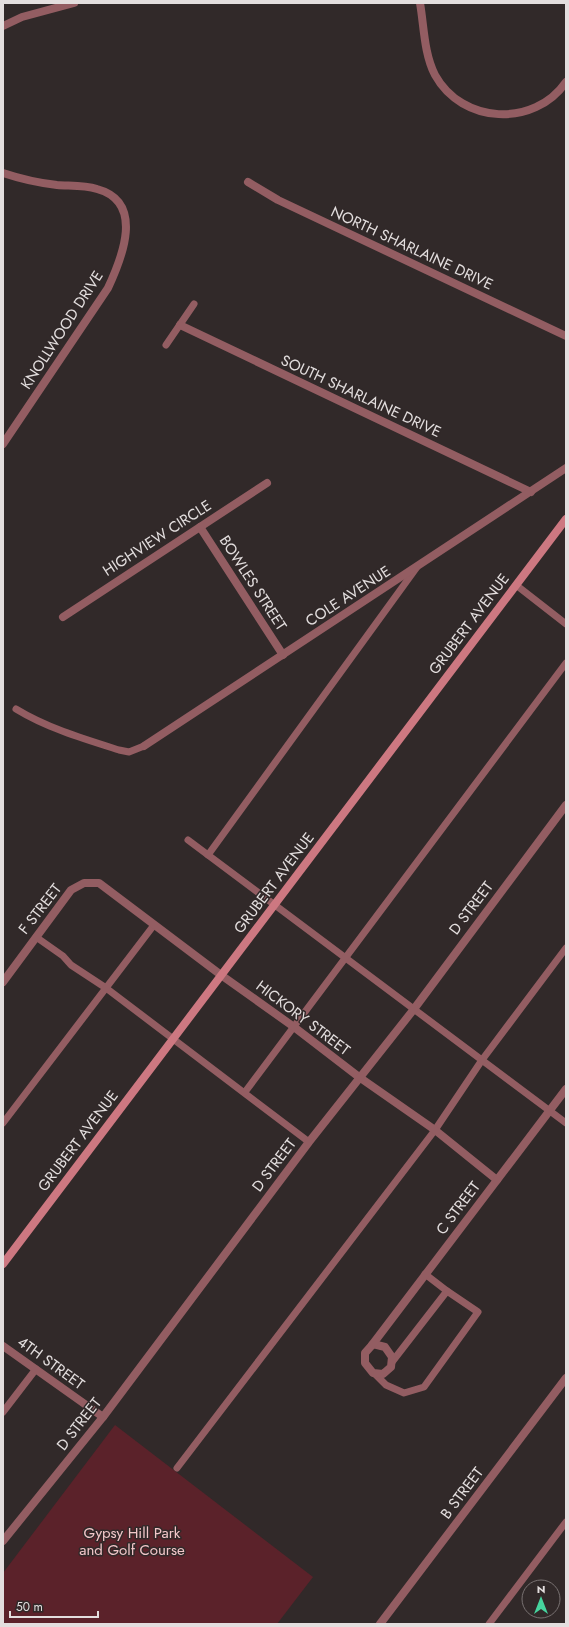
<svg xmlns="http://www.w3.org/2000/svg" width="569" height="1627" font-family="Jost,sans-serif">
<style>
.green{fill:#5b222a}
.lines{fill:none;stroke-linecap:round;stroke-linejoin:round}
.lane{stroke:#935d62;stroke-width:7}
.street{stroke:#935d62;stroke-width:8}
.secondary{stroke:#cd7881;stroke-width:8}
.labels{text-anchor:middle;stroke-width:3;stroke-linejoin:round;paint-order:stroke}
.street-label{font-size:15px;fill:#e3dede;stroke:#312929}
.park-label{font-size:15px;fill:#f2c6c9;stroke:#312929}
</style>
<rect width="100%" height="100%" fill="#312929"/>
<polygon class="green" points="115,1425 313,1577 277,1624 3,1624 3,1573"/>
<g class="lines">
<g class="lane">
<polyline points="166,345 194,304"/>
<polyline points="516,585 566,624"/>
<path d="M 16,709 C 47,728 84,739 119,750 L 129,752 L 144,746"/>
<polyline points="188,840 566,1123"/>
<polyline points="208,855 417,567"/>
<polyline points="36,937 63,956 71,965 106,988 309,1142"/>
<polyline points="245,1092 566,663"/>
<polyline points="3,1123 154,925"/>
<polyline points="425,1274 447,1291"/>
<polyline points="375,1374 386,1385 404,1393 424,1387 478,1312 447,1291 392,1362"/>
<polyline points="3,1412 36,1369"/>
<polyline points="177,1468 435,1130 482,1060 566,948"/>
<polyline points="489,1624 566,1522"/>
</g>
<g class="street">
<path d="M 420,3 C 424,26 424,54 435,75 C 462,124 534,128 566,82"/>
<polyline points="3,26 22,17 74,3"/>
<path d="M 3,173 C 21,179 39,183 57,185 C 70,186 84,185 97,189 C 145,202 122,258 108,288 L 3,444"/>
<polyline points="248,182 278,200 566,336"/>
<polyline points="180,325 531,492"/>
<polyline points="200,527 283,655"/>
<polyline points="63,617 267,483"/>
<polyline points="144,746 566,468"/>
<polyline points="3,982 71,890 84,883 99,883 221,975 294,1027 359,1077 435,1130 497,1180"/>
<polygon points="373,1344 385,1347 392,1357 391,1367 383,1374 373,1373 365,1363 365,1353"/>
<polyline points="372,1345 566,1089"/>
<polyline points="3,1346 103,1417"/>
<polyline points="3,1541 103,1417 309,1142 414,1009 566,805"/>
<polyline points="380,1624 566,1378"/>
</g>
<polyline class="secondary" points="3,1264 566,519"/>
</g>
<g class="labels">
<g class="street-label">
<text transform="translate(412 248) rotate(25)" y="5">NORTH SHARLAINE DRIVE</text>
<text transform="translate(62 330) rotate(-57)" y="5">KNOLLWOOD DRIVE</text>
<text transform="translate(361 396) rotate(25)" y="5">SOUTH SHARLAINE DRIVE</text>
<text transform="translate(157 538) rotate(-33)" y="5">HIGHVIEW CIRCLE</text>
<text transform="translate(253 583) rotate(57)" y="5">BOWLES STREET</text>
<text transform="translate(348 596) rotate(-33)" y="5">COLE AVENUE</text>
<text transform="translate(469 624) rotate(-53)" y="5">GRUBERT AVENUE</text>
<text transform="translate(274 883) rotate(-53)" y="5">GRUBERT AVENUE</text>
<text transform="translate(471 908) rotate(-53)" y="5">D STREET</text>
<text transform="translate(40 909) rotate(-52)" y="5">F STREET</text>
<text transform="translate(303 1018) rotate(37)" y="5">HICKORY STREET</text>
<text transform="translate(78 1141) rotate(-53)" y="5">GRUBERT AVENUE</text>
<text transform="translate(274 1165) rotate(-53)" y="5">D STREET</text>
<text transform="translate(458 1208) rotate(-53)" y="5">C STREET</text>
<text transform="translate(51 1363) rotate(36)" y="5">4TH STREET</text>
<text transform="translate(79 1424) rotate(-52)" y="5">D STREET</text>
<text transform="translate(462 1493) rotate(-53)" y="5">B STREET</text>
</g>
<g class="park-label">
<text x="132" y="1538">Gypsy Hill Park<tspan x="132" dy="17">and Golf Course</tspan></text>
</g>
</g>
<rect width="569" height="1627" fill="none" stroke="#e3dede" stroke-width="8"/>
<g transform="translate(541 1599)"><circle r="19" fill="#312929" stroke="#787171"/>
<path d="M0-3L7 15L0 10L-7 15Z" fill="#46d49e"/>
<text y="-6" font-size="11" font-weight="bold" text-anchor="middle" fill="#e3dede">N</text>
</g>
<path d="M10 1611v6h88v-6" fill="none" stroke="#e3dede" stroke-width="2"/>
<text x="16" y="1611" font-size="12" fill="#e3dede" stroke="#312929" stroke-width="3" paint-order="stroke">50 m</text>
</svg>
